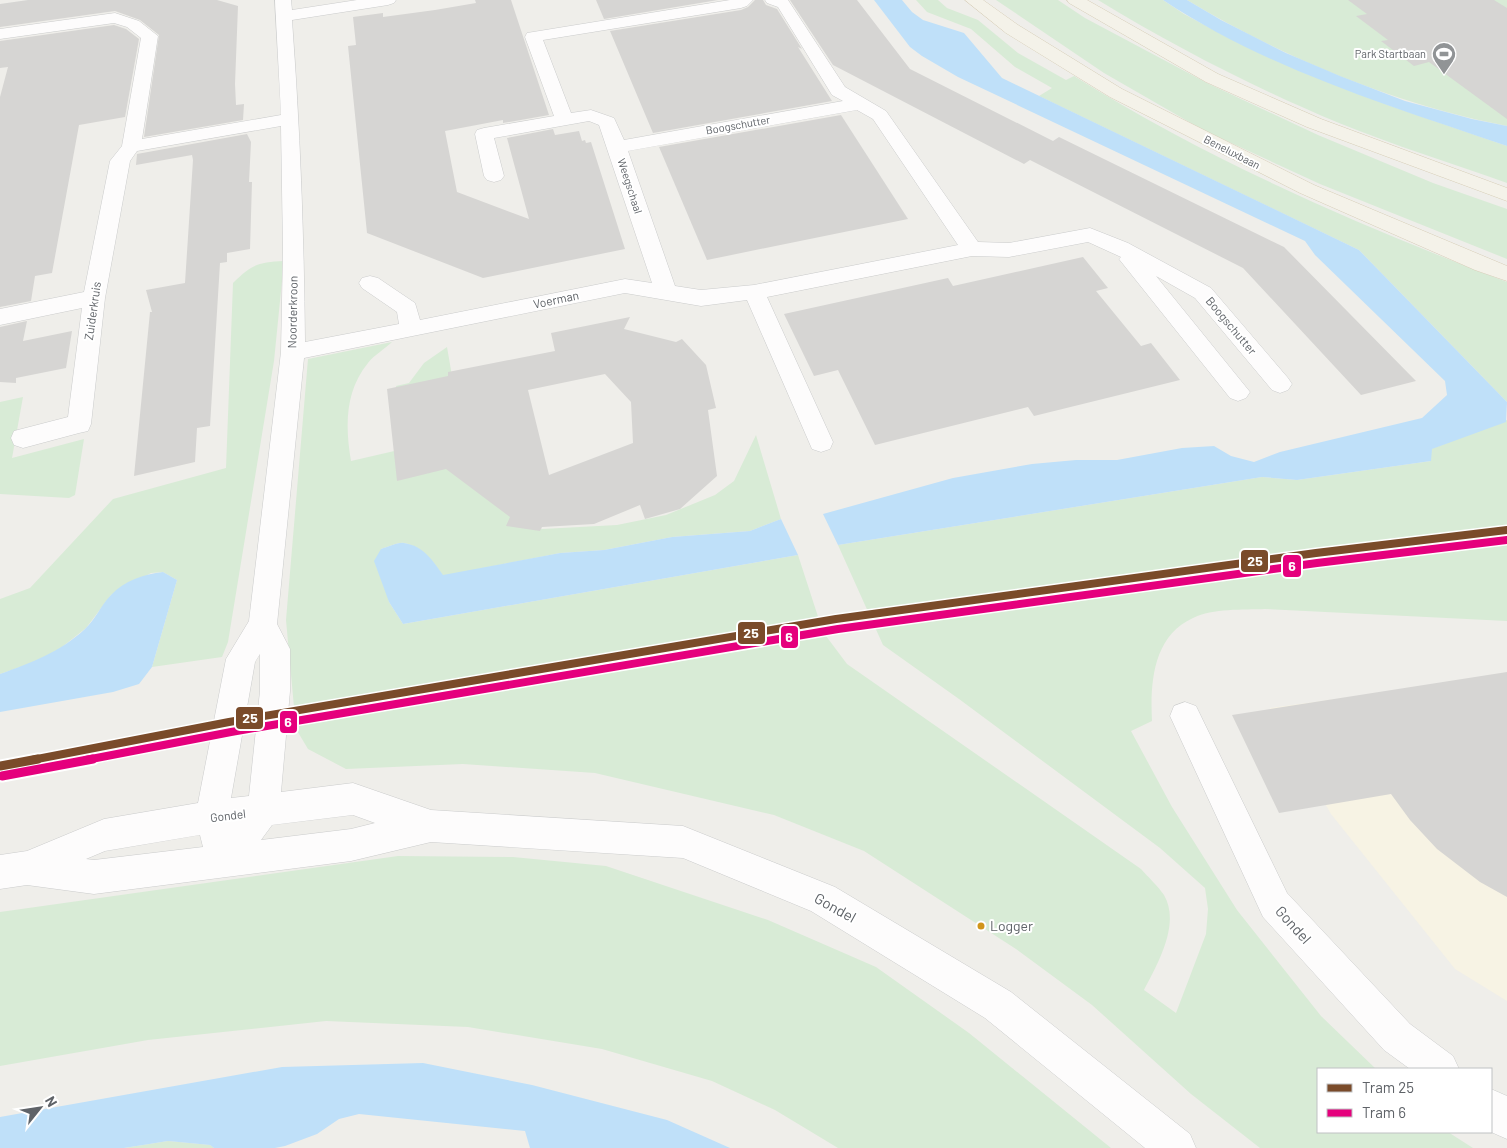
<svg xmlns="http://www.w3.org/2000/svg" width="1507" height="1148" font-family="Barlow,sans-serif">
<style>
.commercial{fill:#f7f3e4}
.green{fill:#d8ebd6}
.water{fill:#bfe0f9}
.building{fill:#d6d5d3;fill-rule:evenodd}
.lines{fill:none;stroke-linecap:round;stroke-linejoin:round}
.minor-casing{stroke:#cbcccc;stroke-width:1}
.major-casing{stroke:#d7ceb8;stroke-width:1}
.minor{fill:#fdfcfc;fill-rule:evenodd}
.major{fill:#f4f2e9;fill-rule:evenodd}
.tram-1-far1-casing{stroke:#fff;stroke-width:11}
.tram-1-casing{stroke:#fff;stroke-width:13}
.tram-2-far1-casing{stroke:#fff;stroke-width:11}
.tram-2-casing{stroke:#fff;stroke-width:13}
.tram-1-far1{stroke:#7a4b2a;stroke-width:8}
.tram-1{stroke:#7a4b2a;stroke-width:9}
.tram-2-far1{stroke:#e5007d;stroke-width:8}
.tram-2{stroke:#e5007d;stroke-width:9}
.bus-dot{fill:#d1951a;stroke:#fff;stroke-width:2}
.labels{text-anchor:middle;stroke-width:4;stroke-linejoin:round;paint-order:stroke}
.far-poi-label{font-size:11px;fill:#5f6368;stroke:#fff;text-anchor:end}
.far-street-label{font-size:11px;fill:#5f6368;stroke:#fff}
.street-label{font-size:12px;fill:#5f6368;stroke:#fff}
.near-bus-label{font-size:14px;fill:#5f6368;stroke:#fff;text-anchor:start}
.near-street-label{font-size:15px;fill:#5f6368;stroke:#fff}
.line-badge{stroke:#fff;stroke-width:2}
.badge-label{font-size:14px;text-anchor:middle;font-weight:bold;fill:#fff}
</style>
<rect width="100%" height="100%" fill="#efeeea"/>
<polygon class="commercial" points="1507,676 1507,1001 1455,969 1331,814 1270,708"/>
<g class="green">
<path d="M 916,0 L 938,0 L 947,8 L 978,20 L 1018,53 L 1066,80 L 1074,76 C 1210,161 1358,225 1507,282 L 1507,402 L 1359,250 L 1039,96 L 1052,88 L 1015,67 L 971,29 L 927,12 Z"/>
<polygon points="996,0 1058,0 1085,18 1209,84 1318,135 1433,183 1507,209 1507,259 1320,184 1203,130 1104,73"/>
<path d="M 1098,0 L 1163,0 L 1184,14 L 1225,36 L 1388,105 L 1507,146 L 1507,183 C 1451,163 1393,145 1339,123 C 1255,88 1175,47 1098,0 Z"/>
<path d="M 1187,0 L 1507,0 L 1507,126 C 1394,104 1286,59 1187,0 Z"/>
<path d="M 284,261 L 274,361 L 228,642 L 222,657 L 152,667 L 177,580 L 163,572 L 151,573 L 111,595 L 86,628 L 57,651 L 32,663 L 0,674 L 0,599 L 30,588 L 113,499 L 226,468 L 233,283 C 251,265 258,262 284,261 Z"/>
<path d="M 392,342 C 385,349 374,355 368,363 C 345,391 345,426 351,461 L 403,449 L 396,386 L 409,383 L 424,363 L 447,347 L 465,451 L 514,515 L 542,529 L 617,525 L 666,515 L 715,495 L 734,481 L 756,435 L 781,519 L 750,531 L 672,537 L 604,550 L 560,553 L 443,576 C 433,561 423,547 404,543 C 398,542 388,547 381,549 L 389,602 L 403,624 L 798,555 L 823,632 L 847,664 L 1141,869 C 1148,877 1158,886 1164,895 C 1181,924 1157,965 1144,990 L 1176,1013 L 1206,934 L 1208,909 L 1205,888 L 1160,848 L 959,699 L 883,645 L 838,545 L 1262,477 L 1297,480 L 1431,461 L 1431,449 L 1507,420 L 1507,621 L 1265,609 C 1243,610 1213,608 1193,618 C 1153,636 1150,683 1152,721 L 1131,731 L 1172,807 L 1237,910 L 1321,1016 L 1376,1069 L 1318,1069 L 1318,1132 L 1448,1132 L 1473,1148 L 1260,1148 L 1191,1094 L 1092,1005 L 1016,949 L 864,851 L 774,815 L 595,773 L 463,764 L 346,769 L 308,749 L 296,729 L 286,620 L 308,359 Z"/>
<polygon points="23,397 12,458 84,439 75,495 69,498 0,494 0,402"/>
<polygon points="398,856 513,857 606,866 768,920 876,967 969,1033 1111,1148 838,1148 775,1110 712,1081 602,1049 468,1027 326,1021 148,1040 0,1066 0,912"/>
<polygon points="168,1141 210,1145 214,1148 124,1148"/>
</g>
<g class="water">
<polygon points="874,0 902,0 912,12 923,20 964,33 1002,78 1359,250 1507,402 1506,422 1432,449 1431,461 1297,480 1262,477 838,545 823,514 953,478 1032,464 1076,460 1117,460 1182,448 1214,446 1231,456 1254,462 1280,452 1422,418 1447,395 1445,381 1315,255 1305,241 958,77 922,56 910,47"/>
<path d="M 1163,0 L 1187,0 L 1221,20 L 1286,53 L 1340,76 L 1405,101 L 1472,119 L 1507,126 L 1507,146 C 1390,106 1267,69 1163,0 Z"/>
<path d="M 781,519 L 798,555 L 403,624 L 389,602 L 374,561 L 381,549 C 388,547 398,542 404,543 C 424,546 433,561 443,575 L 560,553 L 604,550 L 672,537 L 750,531 Z"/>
<path d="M 163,572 L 177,580 L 152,667 L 139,684 L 113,692 L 0,712 L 0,674 C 31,663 60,652 85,629 C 95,620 101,605 111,595 C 124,581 144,574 163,572 Z"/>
<polygon points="423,1063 532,1085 667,1120 730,1148 530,1148 525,1131 359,1114 339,1119 317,1134 285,1146 275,1148 214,1148 210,1145 168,1141 124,1148 0,1148 0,1117 282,1067"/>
</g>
<g class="building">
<polygon points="28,0 217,0 238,6 235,84 236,105 244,104 243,120 144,137 159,35 140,20 115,11 0,27 0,4"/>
<polygon points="475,0 511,0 549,115 503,123 503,120 445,131 457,192 529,219 507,138 553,129 555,135 579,131 582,141 585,140 586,143 591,142 625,249 483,278 367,233 348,46 356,45 353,17 383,13 383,17 435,10 476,3"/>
<polygon points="596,0 718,0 604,19"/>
<polygon points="755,0 763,0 766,5 777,9 802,49 798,47 832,101 653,133 610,31 741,10 748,7"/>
<polygon points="790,0 857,0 910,69 1053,141 1059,137 1284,247 1416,381 1361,395 1243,268 1030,160 1024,164 833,65"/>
<polygon points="1348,0 1494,0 1507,8 1507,119 1429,62 1414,66 1381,41 1388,40 1356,16 1367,14"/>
<polygon points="114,25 126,29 139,39 125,117 79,125 52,273 35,276 31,301 0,307 0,97 8,67 0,68 0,41"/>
<polygon points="841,115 908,219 707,260 659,147"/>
<polygon points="247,134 251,142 249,182 252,182 250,249 227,253 227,262 220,263 210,426 197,428 195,462 134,476 150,312 152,312 146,290 185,283 193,160 192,155 136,165 137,154"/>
<polygon points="1083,257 1108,288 1096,291 1141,346 1151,343 1180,380 1034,416 1028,407 875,445 838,370 814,376 784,314 948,278 953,286"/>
<path d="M 630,317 L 624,329 L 676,342 L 682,339 L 706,365 L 716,408 L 708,410 L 717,476 L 680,509 L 645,519 L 640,505 L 594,524 L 542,527 L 540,531 L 506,526 L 510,517 L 446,469 L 397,481 L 387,389 L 448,376 L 448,372 L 555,351 L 551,333 ZM 605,374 L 631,402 L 633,443 L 549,475 L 528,390 Z"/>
<polygon points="27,321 23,341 72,331 66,368 16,378 16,383 0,382 0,327"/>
<polygon points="1507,672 1507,897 1480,882 1437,849 1410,820 1391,794 1279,813 1232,715"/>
</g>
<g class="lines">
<g class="minor-casing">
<g id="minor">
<path d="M 275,0 L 291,0 L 292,10 L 357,0 L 396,0 L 394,3 L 388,5 L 292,20 C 300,127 304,234 305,342 L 399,324 L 397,312 L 362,288 L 359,283 L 362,278 L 370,276 L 378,278 L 415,303 L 420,320 L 625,279 L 652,283 L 599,125 L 589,121 L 494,138 L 504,176 L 501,180 L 494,182 L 487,180 L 484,176 L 475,134 L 477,130 L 484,128 L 554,116 L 525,37 L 527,33 L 730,0 L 753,0 L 747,6 L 741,8 L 543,40 L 571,113 L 591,110 L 614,118 L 624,140 L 843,101 L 832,95 L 778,7 L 767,3 L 765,0 L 788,0 L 845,87 L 886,111 L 978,242 L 1009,243 L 1090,228 L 1128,243 L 1211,288 L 1288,378 L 1292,384 L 1288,390 L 1280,393 L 1272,390 L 1195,298 L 1156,276 L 1250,392 L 1246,398 L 1238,401 L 1230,398 L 1123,264 L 1119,259 L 1121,257 L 1088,242 L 1009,257 L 972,256 L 767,297 L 833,442 L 830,449 L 821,452 L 812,449 L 809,442 L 747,300 L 701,306 L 625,293 L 304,358 L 277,624 L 290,649 L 290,691 L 281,792 L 353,783 L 431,810 L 683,826 L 835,887 L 1011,992 L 1190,1134 L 1196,1148 L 1145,1148 L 985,1018 L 811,911 L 683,858 L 431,842 L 351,861 L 94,894 L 27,885 L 0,889 L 0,855 L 27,851 L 104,819 L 198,803 L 226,659 L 249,621 L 281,352 L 283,250 L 281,126 L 137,151 L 130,161 L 105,298 L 91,424 L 88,431 L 79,433 L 23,448 L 14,445 L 11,438 L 14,431 L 68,417 L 82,308 L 0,325 L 0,309 L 84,292 L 110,161 L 122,146 L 141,38 L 127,27 L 114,23 L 0,39 L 0,29 L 115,13 L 139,21 L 158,36 L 142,139 L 281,115 ZM 857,110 L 873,119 L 958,245 L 754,285 L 701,290 L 675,286 L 628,151 ZM 260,654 L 260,691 L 249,796 L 231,798 L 255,662 ZM 353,815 L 375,823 L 351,829 L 261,840 L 272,825 ZM 200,835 L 203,847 L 94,860 L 86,859 L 105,851 Z"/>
<polygon points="1185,702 1196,706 1287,893 1410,1024 1453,1056 1459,1069 1410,1069 1384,1050 1263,917 1170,716 1174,706"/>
<polygon points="1491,1089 1507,1096 1507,1139 1491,1132"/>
</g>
</g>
<g class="major-casing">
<g id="major">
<polygon points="965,0 983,0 1018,25 1122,89 1314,185 1507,266 1507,281 1475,270 1300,193 1110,97 1006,33"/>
<polygon points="1067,0 1087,0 1218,74 1321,119 1507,188 1507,201 1307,127 1206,82 1069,3"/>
</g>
</g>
<use href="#minor" class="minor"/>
<use href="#major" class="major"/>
<g class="tram-1-far1-casing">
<polyline id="tram-1-far1" points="32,760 229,722 836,619 1316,553 1507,530"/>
</g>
<g class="tram-1-casing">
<polyline id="tram-1" points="0,766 38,759"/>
</g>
<g class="tram-2-far1-casing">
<polyline id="tram-2-far1" points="86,760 231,732 838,629 1317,563 1507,540"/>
</g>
<g class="tram-2-casing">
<polyline id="tram-2" points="2,776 93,759"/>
</g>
<use href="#tram-1-far1" class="tram-1-far1"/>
<use href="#tram-1" class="tram-1"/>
<use href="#tram-2-far1" class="tram-2-far1"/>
<use href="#tram-2" class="tram-2"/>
</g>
<defs>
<g id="stadium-pin" transform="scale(1.25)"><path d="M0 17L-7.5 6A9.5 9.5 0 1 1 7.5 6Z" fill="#919496" stroke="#fff"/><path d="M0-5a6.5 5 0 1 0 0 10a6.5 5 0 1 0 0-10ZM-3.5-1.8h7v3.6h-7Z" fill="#fff"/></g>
</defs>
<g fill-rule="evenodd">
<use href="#stadium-pin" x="1444" y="54"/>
</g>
<circle class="bus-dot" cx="981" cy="926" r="4.5"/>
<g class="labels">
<g class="far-poi-label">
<text x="1426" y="58">Park Startbaan</text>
</g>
<g class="far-street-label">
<text transform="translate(738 125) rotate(-10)" y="4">Boogschutter</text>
<text transform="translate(1232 152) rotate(27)" y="4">Beneluxbaan</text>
<text transform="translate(630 186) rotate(72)" y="4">Weegschaal</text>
</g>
<g class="street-label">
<text transform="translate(556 300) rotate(-12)" y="4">Voerman</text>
<text transform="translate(93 311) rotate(-82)" y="4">Zuiderkruis</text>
<text transform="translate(293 312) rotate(-89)" y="4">Noorderkroon</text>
<text transform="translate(1231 326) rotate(50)" y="4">Boogschutter</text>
<text transform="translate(228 816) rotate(-7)" y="4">Gondel</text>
</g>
<g class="near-bus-label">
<text x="990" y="931">Logger</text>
</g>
<g class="near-street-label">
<text transform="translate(835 908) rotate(29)" y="5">Gondel</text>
<text transform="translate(1293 925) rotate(48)" y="5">Gondel</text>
</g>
</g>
<g class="line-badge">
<rect x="1240" y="549" width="29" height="24" rx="5" fill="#7a4b2a"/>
<rect x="1282" y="554" width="20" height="24" rx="5" fill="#e5007d"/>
<rect x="737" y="621" width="29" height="24" rx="5" fill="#7a4b2a"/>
<rect x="780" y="625" width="19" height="24" rx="5" fill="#e5007d"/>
<rect x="235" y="706" width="29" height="24" rx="5" fill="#7a4b2a"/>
<rect x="279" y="710" width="19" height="24" rx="5" fill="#e5007d"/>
</g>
<g class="badge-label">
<text x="1255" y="566">25</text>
<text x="1292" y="571">6</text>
<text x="751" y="638">25</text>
<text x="789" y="642">6</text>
<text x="250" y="723">25</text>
<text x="288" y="727">6</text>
</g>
<rect x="1317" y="1068" width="175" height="65" fill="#ffffff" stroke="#bfc1c3"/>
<rect x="1327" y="1084" width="25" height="8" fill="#7a4b2a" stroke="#bfc1c3"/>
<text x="1362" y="1093" font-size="15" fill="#5f6368">Tram 25</text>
<rect x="1327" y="1109" width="25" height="8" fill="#e5007d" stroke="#bfc1c3"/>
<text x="1362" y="1118" font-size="15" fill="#5f6368">Tram 6</text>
<g transform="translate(40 1108) rotate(60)" stroke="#ffffff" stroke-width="4" paint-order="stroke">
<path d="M0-4L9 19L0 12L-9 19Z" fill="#5f6368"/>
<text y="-8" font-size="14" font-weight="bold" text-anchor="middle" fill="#5f6368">N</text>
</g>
</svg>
